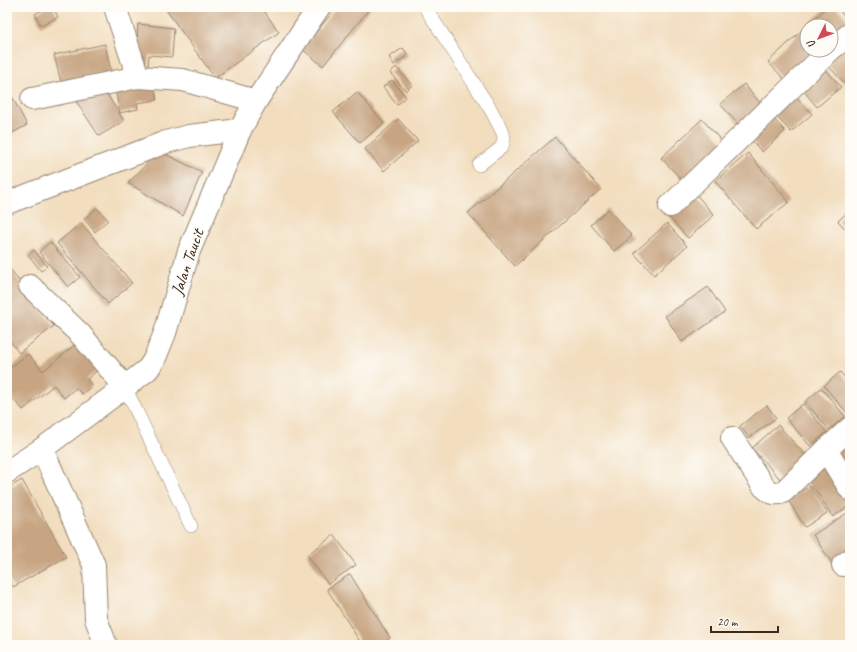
<svg xmlns="http://www.w3.org/2000/svg" width="857" height="652" font-family="Caveat,sans-serif">
<style>
.building{fill:#c7a582}
.lines{fill:none;stroke-linecap:round;stroke-linejoin:round}
.lane-casing{stroke:#96846e;stroke-width:14}
.street-casing{stroke:#96846e;stroke-width:24}
.lane{stroke:#fff;stroke-width:13}
.street{stroke:#fff;stroke-width:22}
.labels{text-anchor:middle;stroke-width:4;stroke-linejoin:round;paint-order:stroke}
.street-label{font-size:17px;fill:#3b2a1e;stroke:#fdfcf7}
</style>
<rect width="100%" height="100%" fill="#fdfcf7"/>
<filter id="ink" filterUnits="userSpaceOnUse"><feTurbulence type="fractalNoise" baseFrequency=".025" numOctaves="2"/><feDisplacementMap in="SourceGraphic" scale="8" xChannelSelector="R" yChannelSelector="G"/><feConvolveMatrix kernelMatrix="1 2 1 2 8 2 1 2 1" color-interpolation-filters="sRGB"/></filter>
<filter id="wash" filterUnits="userSpaceOnUse"><feTurbulence type="fractalNoise" baseFrequency=".012" numOctaves="4" result="noise"/><feDisplacementMap in="SourceGraphic" scale="16" xChannelSelector="R" yChannelSelector="G"/><feGaussianBlur stdDeviation="0.9" result="paint"/><feColorMatrix in="noise" values="0 0 0 0 0 0 0 0 0 0 0 0 0 0 0 0 0 1.4 0 .05"/><feComposite in="paint" operator="in"/></filter>
<g filter="url(#wash)">
<rect width="100%" height="100%" fill="#f2ddbe"/>
<g id="blocks">
<g class="building">
<polygon points="48,7 53,7 58,17 41,26 35,14"/>
<polygon points="164,7 261,7 279,32 215,78"/>
<polygon points="337,7 371,7 323,66 302,49"/>
<polygon points="827,7 836,7 850,22 850,25 831,43 831,26 807,26 807,50 823,50 788,83 768,62"/>
<polygon points="844,7 850,7 850,13"/>
<polygon points="138,24 174,28 172,57 149,55 148,66 135,65"/>
<polygon points="105,44 111,71 61,82 54,55"/>
<polygon points="850,44 850,79 845,84 823,60"/>
<polygon points="403,48 408,55 394,65 389,57"/>
<polygon points="821,64 841,87 817,107 798,84"/>
<polygon points="396,67 412,85 406,91 390,73"/>
<polygon points="392,80 406,97 397,105 383,87"/>
<polygon points="154,82 157,100 137,103 138,109 120,113 115,89"/>
<polygon points="744,84 766,110 743,130 720,104"/>
<polygon points="101,85 124,121 99,136 76,101"/>
<polygon points="7,87 27,125 7,136"/>
<polygon points="791,91 812,114 791,132 771,111"/>
<polygon points="357,92 384,123 360,143 333,112"/>
<polygon points="770,115 785,131 762,152 747,135"/>
<polygon points="398,119 418,141 384,171 365,149"/>
<polygon points="702,119 726,146 686,184 661,158"/>
<polygon points="555,137 601,189 515,266 468,213"/>
<polygon points="159,151 202,172 183,216 128,183"/>
<polygon points="748,153 789,202 756,229 715,181"/>
<polygon points="694,192 714,215 688,238 667,215"/>
<polygon points="97,208 108,220 95,232 84,219"/>
<polygon points="608,209 632,236 614,251 591,225"/>
<polygon points="850,210 850,234 838,221"/>
<polygon points="81,223 132,283 108,304 57,243"/>
<polygon points="667,223 687,246 654,275 634,253"/>
<polygon points="50,242 80,277 68,287 39,252"/>
<polygon points="34,250 47,266 41,271 28,255"/>
<polygon points="7,265 54,326 19,353 7,337"/>
<polygon points="708,287 725,312 682,342 665,316"/>
<polygon points="77,343 99,369 87,379 92,386 82,394 76,388 64,398 54,385 23,410 7,392 7,370 28,354 43,371"/>
<polygon points="840,372 850,383 850,412 848,414 824,386"/>
<polygon points="821,388 845,416 829,430 805,402"/>
<polygon points="803,404 827,432 810,446 786,418"/>
<polygon points="767,405 776,418 749,438 740,426"/>
<polygon points="778,425 806,456 780,479 752,448"/>
<polygon points="850,439 850,480 833,448"/>
<polygon points="826,460 850,495 850,505 833,517 805,475"/>
<polygon points="22,480 66,557 13,587 7,576 7,489"/>
<polygon points="810,486 827,513 805,527 788,500"/>
<polygon points="850,511 850,551 832,563 813,535"/>
<polygon points="334,535 356,565 328,584 307,555"/>
<polygon points="350,574 390,638 380,645 362,645 327,589"/>
</g>
</g>
</g>
<g filter="url(#ink)">
<use href="#blocks" fill-opacity="0" stroke="#96846e" stroke-width="1"/>
<g class="lines">
<g class="lane-casing">
<g id="lane">
<polyline points="425,7 491,110 503,133 504,138 502,147 479,165"/>
<polyline points="125,387 191,526"/>
</g>
</g>
<g class="street-casing">
<g id="street">
<polyline points="115,7 138,77"/>
<polyline points="831,49 850,34"/>
<polyline points="32,99 138,77 183,80 256,101"/>
<polyline points="7,203 166,142 189,136 240,130"/>
<polyline points="670,206 830,50"/>
<polyline points="30,286 81,335 125,387"/>
<polyline points="850,428 826,450 850,489"/>
<path d="M 732,438 L 764,487 C 771,493 774,495 783,492 L 826,450"/>
<polyline points="42,449 94,565 96,619 106,645"/>
<polyline points="7,472 42,449 125,387 148,369 154,360 165,333 189,251 240,130 256,101 319,7"/>
<polyline points="843,565 850,560"/>
</g>
</g>
<use href="#lane" class="lane"/>
<use href="#street" class="street"/>
</g>
</g>
<g class="labels">
<g class="street-label">
<text transform="translate(187 262) rotate(-71)" y="6">Jalan Taucit</text>
</g>
</g>
<rect width="857" height="652" fill="none" stroke="#fdfcf7" stroke-width="24"/>
<g transform="translate(819 38) rotate(228)"><circle r="19" fill="#fdfcf7" stroke="#afa8a0"/>
<path d="M0-3L7 15L0 10L-7 15Z" fill="#d1495b"/>
<text y="-6" font-size="11" font-weight="bold" text-anchor="middle" fill="#3b2a1e">U</text>
</g>
<path d="M711 626v6h67v-6" fill="none" stroke="#3b2a1e" stroke-width="2"/>
<text x="717" y="626" font-size="12" fill="#3b2a1e" stroke="#fdfcf7" stroke-width="3" paint-order="stroke">20 m</text>
</svg>
